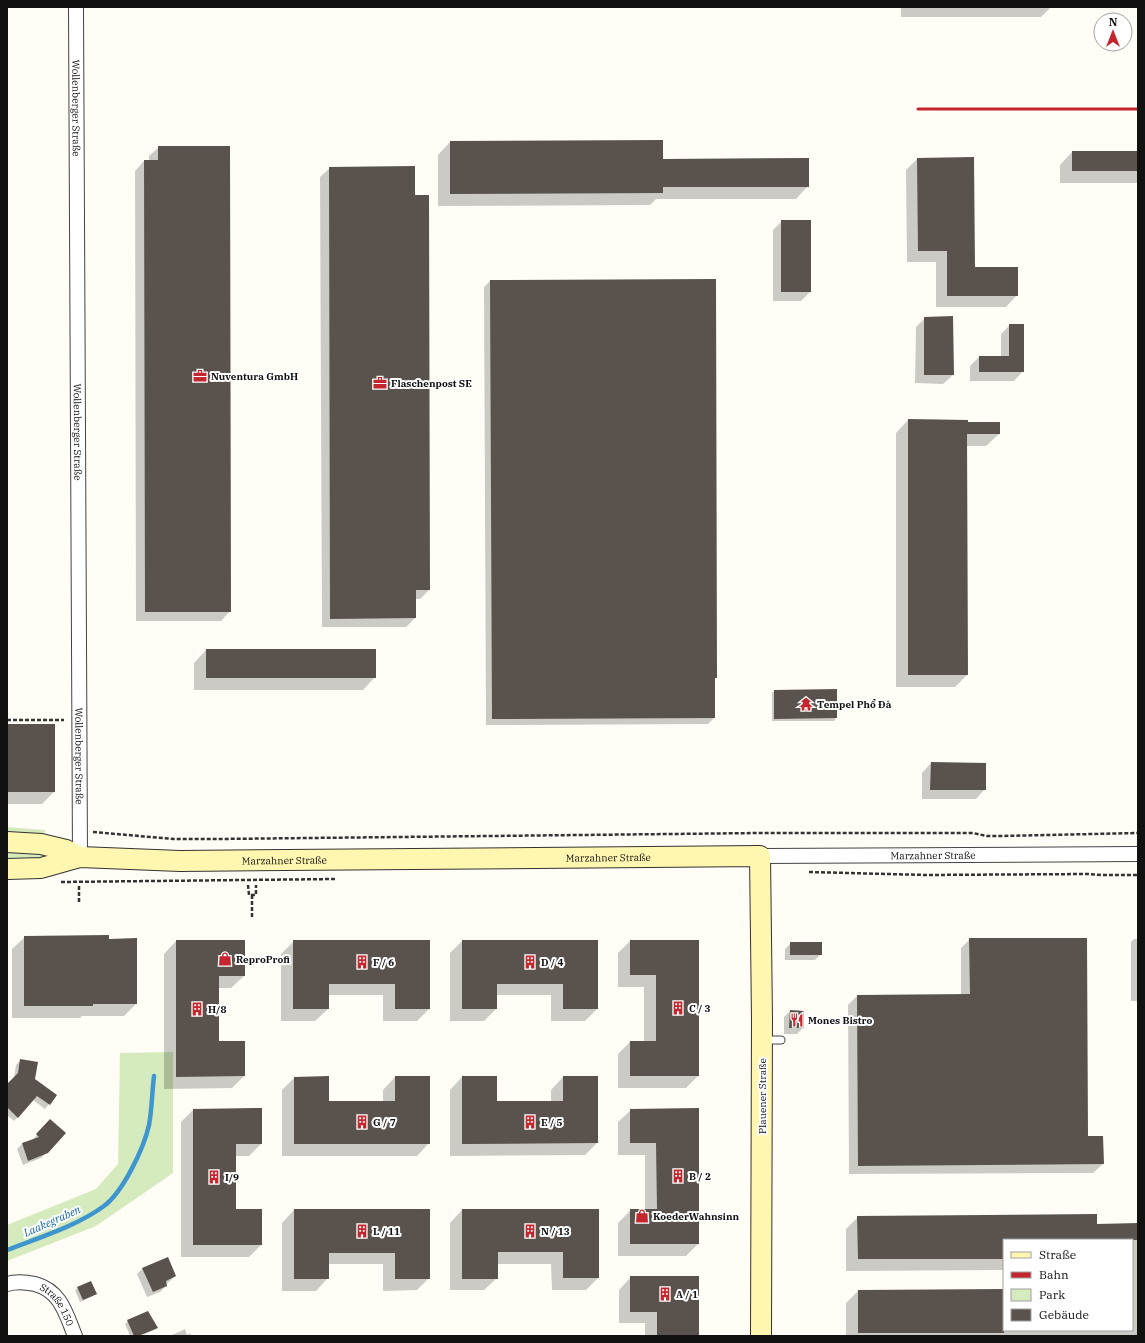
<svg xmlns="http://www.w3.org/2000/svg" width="1145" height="1343" font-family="'IBM Plex Serif',serif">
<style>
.green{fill:#d5ebbd}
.shadow{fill:#0003}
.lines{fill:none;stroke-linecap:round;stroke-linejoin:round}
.stream{stroke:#3f96cf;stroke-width:4.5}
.building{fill:#5a524d}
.lane-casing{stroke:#444;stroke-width:9}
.street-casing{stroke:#444;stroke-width:16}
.secondary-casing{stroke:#333;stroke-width:22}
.path{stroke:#333;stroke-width:2.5;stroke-dasharray:4 2;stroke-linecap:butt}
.lane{stroke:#fff;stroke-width:7}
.street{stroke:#fff;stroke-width:14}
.secondary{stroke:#fff6b0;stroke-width:20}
.rail{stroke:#c4262e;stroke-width:3}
.labels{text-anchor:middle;stroke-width:4;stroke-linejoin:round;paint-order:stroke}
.street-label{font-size:10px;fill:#111;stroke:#fff}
.poi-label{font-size:10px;font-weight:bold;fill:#111;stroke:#fff;text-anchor:start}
.water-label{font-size:11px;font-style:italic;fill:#1768a6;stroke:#fff}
</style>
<rect width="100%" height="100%" fill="#fffdf5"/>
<g class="green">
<polygon points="7,827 45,830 45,834 7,832"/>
<polygon points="7,847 43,850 42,859 7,859"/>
<polygon points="173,1052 173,1173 96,1226 7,1261 7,1225 96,1189 118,1164 120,1053"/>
</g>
<g class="shadow">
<polygon points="901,7 1050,7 1050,8 1041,17 901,17"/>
<polygon points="450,142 808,186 796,199 656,199 650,205 438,206 438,155"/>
<polygon points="159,147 230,611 221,621 136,621 135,171 144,161 149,161 149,156"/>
<polygon points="1072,152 1138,152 1138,183 1060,183 1060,165"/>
<polygon points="917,159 974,268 1017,295 1006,307 936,307 936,262 907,262 906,170"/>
<polygon points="330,168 414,196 428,196 429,590 420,599 415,599 415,618 406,627 322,627 320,177"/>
<polygon points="782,221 810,221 810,292 801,301 773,301 773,230"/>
<polygon points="490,281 716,677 714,679 714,718 708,724 486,725 484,287"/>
<polygon points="925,318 953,375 943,384 915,383 916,327"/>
<polygon points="1010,325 1023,371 1014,381 970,381 970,366 979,357 1001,357 1001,334"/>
<polygon points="908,420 967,423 999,434 986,446 966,446 967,675 955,687 896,687 896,433"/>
<polygon points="206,650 375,677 363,690 194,690 194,663"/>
<polygon points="774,691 836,718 834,721 772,721 772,693"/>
<polygon points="7,725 54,792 42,804 7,804"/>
<polygon points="931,763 985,789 976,799 922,799 922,773"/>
<polygon points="25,937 108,940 136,1004 124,1016 82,1016 80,1018 12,1018 12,949"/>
<polygon points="970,939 1103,1164 1093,1173 849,1174 848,1005 857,996 961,996 961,948"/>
<polygon points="1134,939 1138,939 1138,1001 1131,1001 1131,942"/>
<polygon points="176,941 244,976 231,988 218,988 218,1042 244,1076 232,1088 164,1089 164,954"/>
<polygon points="294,941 429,941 429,1009 417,1021 383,1021 383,995 328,995 328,1009 315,1021 281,1021 281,954"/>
<polygon points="462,941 597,941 597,1009 585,1021 551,1021 551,995 496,995 496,1009 484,1021 450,1021 450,953"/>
<polygon points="630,941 698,941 698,1076 686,1088 618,1088 618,1054 630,1042 644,1042 644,987 618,987 618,953"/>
<polygon points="791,943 821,954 815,960 785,960 785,949"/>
<polygon points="790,1011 803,1012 803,1028 797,1034 784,1034 784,1017"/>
<polygon points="20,1061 34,1080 56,1095 45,1109 33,1100 14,1121 7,1115 7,1085 14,1078 16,1065"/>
<polygon points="328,1077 328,1102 383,1102 383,1090 395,1077 429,1143 417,1156 282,1156 282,1090 294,1078"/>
<polygon points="462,1077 496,1102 551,1102 551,1090 563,1077 597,1077 597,1143 585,1155 450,1156 450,1090"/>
<polygon points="193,1110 261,1144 249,1156 235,1156 235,1210 261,1245 249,1257 181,1257 181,1122"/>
<polygon points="631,1110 698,1110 698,1244 686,1256 618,1256 618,1223 631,1210 645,1210 645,1155 618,1155 618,1122"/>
<polygon points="45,1125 47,1152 41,1158 23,1165 17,1149 22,1144 32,1141"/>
<polygon points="294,1210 429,1210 429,1278 417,1290 383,1291 383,1264 328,1264 328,1278 316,1291 282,1291 282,1223"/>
<polygon points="462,1210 598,1210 598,1278 586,1290 552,1290 551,1264 497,1264 497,1278 484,1290 450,1290 450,1223"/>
<polygon points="858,1217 1096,1225 1138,1224 1138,1336 846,1336 846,1303 858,1291 1004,1290 1004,1330 1132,1330 1132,1240 1004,1240 1004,1270 846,1271 846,1229"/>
<polygon points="143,1268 175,1276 169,1282 165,1284 166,1286 160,1292 147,1297 137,1274"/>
<polygon points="631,1277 698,1336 645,1336 645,1323 619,1323 619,1290"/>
<polygon points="78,1288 96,1294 93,1296 80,1302 75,1290"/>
<polygon points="128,1321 156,1328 154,1330 140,1336 130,1336 125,1324"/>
<polygon points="185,1329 187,1335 190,1333 191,1336 170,1336"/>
</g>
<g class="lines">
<path class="stream" d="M 7,1250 C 38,1238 77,1226 104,1206 C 123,1192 144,1148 149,1125 C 152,1109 152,1092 154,1076"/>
</g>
<g class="building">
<polygon points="663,140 663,159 809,158 809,187 663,187 663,193 450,194 450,141"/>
<polygon points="158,146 230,146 231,612 145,612 144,160 158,160"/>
<rect x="1072" y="151" width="66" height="20"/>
<polygon points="974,157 975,267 1018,267 1018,296 947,296 947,251 918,251 917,158"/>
<polygon points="415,166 415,195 429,195 430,590 416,590 416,618 330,619 329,167"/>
<rect x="781" y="220" width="30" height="72"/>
<polygon points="716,279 717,678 715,678 715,718 492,719 490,280"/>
<polygon points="953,316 954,375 924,375 924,317"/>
<polygon points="1009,324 1024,324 1024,372 979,372 979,356 1009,356"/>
<polygon points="908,419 968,420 968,422 1000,422 1000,434 967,434 968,675 908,675"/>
<rect x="206" y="649" width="170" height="29"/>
<polygon points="837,689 837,718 774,719 774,690"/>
<rect x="7" y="724" width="48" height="68"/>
<polygon points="931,762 986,763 986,790 930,790"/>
<polygon points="109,935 109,939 137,938 137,1004 93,1004 93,1006 24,1006 24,936"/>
<polygon points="969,938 1087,938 1088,1136 1103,1136 1104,1164 858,1166 857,995 970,994"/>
<polygon points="176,940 245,940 245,976 219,976 219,1041 245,1041 245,1076 176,1077"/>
<polygon points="293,940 430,940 430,1009 395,1009 395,984 329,984 329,1009 293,1009"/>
<polygon points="462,940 598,940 598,1009 563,1009 563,984 497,984 497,1009 462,1009"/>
<polygon points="630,940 699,940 699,1076 630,1076 630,1041 656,1041 656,975 630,975"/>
<rect x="790" y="942" width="32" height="13"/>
<polygon points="790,1010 804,1011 804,1028 789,1028"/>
<polygon points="20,1059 38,1062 35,1079 57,1095 50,1105 37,1096 18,1118 7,1107 7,1084 18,1073"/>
<polygon points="329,1076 329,1101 395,1101 395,1076 430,1076 430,1144 294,1144 294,1077"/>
<polygon points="462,1076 497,1076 497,1101 563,1101 563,1076 598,1076 598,1143 462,1144"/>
<polygon points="262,1108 262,1144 236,1144 236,1209 262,1209 262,1245 193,1245 193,1109"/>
<polygon points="699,1108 699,1244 630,1244 630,1209 657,1209 656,1143 630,1143 630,1109"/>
<polygon points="50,1119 66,1133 48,1153 28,1161 22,1143 39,1137 36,1134"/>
<polygon points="294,1209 430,1209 430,1279 395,1279 395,1253 329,1253 329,1279 294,1279"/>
<polygon points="462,1209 599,1209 599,1278 563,1278 563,1252 498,1252 498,1279 462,1279"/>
<polygon points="1097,1214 1097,1224 1138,1223 1138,1240 1004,1240 1004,1259 858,1259 857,1216"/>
<polygon points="168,1257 176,1276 166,1281 167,1286 153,1292 142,1268"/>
<polygon points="630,1276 699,1276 699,1336 657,1336 657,1312 630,1312"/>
<polygon points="91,1281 97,1294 83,1300 77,1287"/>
<polygon points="1004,1289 1004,1333 858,1333 858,1290"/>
<polygon points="148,1311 158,1328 138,1336 134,1336 127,1320"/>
</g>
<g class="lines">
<g class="lane-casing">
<polyline id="lane" points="763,1040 781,1040"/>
</g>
<g class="street-casing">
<g id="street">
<path id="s1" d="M 76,7 L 80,857"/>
<path id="s2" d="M 760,856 L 1138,854"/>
<path id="s3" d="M 7,1284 C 16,1281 26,1282 35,1284 C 61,1291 66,1314 75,1336"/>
</g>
</g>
<g class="secondary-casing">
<g id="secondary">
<polyline points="7,842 41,844 66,850 80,857"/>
<path id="s4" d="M 7,869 L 41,868 L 80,857 L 180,861 L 760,856 L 762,1019 L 761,1336"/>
</g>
</g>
<g class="path">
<polyline points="7,720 64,720"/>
<polyline points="93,832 174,839 219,839 760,833 973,833 987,836 1002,836 1138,833"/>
<polyline points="809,872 926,875 1088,874 1102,875 1138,875"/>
<polyline points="61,882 336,879"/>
<polyline points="248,885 249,895 256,895 256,885"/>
<polyline points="79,886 79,902"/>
<polyline points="252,895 252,918"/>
</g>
<use href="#lane" class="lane"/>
<use href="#street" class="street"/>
<use href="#secondary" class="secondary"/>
<polyline class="rail" points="918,109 1138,109"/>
</g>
<defs>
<g id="office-bare" transform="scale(1.08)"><path d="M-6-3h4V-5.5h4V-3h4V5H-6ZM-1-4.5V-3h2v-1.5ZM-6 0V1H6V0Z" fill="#c4262e" stroke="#fff" stroke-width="2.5" paint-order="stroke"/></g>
<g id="temple-bare" transform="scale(1.08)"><path d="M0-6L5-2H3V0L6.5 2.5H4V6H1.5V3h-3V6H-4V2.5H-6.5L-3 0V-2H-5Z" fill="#c4262e" stroke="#fff" stroke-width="2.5" paint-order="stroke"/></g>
<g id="shop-bare" transform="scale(1.08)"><path d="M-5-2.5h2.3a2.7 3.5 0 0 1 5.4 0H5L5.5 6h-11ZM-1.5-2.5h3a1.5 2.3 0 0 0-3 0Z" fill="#c4262e" stroke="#fff" stroke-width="2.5" paint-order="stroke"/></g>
<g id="building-bare" transform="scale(1.08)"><path d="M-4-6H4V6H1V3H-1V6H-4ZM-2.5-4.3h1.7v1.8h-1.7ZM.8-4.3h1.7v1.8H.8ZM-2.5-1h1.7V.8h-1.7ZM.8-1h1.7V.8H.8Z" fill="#c4262e" stroke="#fff" stroke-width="2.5" paint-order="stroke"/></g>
<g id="restaurant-bare" transform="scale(1.08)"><path d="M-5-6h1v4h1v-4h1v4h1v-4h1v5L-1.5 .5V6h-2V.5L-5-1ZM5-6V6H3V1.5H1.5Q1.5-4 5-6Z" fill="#c4262e" stroke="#fff" stroke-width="2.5" paint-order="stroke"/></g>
</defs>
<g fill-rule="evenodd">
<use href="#office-bare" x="200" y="376"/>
<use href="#office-bare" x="380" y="383"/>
<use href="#temple-bare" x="806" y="704"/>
<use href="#shop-bare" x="225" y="959"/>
<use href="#building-bare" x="362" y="962"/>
<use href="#building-bare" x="530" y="962"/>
<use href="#building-bare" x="678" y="1008"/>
<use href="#building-bare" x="197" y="1009"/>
<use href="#restaurant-bare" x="797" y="1020"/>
<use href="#building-bare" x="362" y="1122"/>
<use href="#building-bare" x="530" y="1122"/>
<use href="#building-bare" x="678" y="1176"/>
<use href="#building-bare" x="214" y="1177"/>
<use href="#shop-bare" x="642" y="1216"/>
<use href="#building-bare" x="362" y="1231"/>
<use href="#building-bare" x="530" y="1231"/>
<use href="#building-bare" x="665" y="1294"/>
</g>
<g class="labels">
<g class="street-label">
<text dy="4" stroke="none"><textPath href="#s1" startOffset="101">Wollenberger Straße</textPath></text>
<text dy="4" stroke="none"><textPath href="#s1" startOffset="425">Wollenberger Straße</textPath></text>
<text dy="4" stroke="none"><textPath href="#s1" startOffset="749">Wollenberger Straße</textPath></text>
<text dy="4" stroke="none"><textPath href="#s2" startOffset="173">Marzahner Straße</textPath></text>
<text dy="4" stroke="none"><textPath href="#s4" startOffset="603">Marzahner Straße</textPath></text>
<text dy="4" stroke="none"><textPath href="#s4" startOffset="279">Marzahner Straße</textPath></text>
<text transform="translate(762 1096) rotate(-90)" y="4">Plauener Straße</text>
<text dy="4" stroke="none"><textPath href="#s3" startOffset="60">Straße 150</textPath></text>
</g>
<g class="poi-label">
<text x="211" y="380">Nuventura GmbH</text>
<text x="391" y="387">Flaschenpost SE</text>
<text x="817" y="708">Tempel Phổ Đà</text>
<text x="236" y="963">ReproProfi</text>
<text x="373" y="966">F / 6</text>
<text x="541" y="966">D / 4</text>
<text x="689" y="1012">C / 3</text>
<text x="208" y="1013">H/8</text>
<text x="808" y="1024">Mones Bistro</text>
<text x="373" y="1126">G / 7</text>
<text x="541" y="1126">E / 5</text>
<text x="689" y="1180">B / 2</text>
<text x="225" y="1181">I/9</text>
<text x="653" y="1220">KoederWahnsinn</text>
<text x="373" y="1235">L / 11</text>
<text x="541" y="1235">N / 13</text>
<text x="676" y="1298">A / 1</text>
</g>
<g class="water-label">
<text transform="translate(52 1221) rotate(-24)" y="4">Laakegraben</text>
</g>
</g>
<rect width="1145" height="1343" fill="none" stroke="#111111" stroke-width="16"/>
<rect x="1003" y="1239" width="130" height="92" fill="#ffffff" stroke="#a0a0a0"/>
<rect x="1011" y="1252" width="20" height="6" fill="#fff6b0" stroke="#a0a0a0"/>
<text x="1039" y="1259" font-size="12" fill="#111111">Straße</text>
<rect x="1011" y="1272" width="20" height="6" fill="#c4262e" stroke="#a0a0a0"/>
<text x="1039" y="1279" font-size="12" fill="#111111">Bahn</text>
<rect x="1011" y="1289" width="20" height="12" fill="#d5ebbd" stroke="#a0a0a0"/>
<text x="1039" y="1299" font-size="12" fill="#111111">Park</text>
<rect x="1011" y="1309" width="20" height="12" fill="#5a524d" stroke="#a0a0a0"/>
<text x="1039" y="1319" font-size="12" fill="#111111">Gebäude</text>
<g transform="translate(1113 32)"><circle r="19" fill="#ffffff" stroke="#a0a0a0"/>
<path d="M0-3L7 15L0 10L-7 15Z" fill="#c4262e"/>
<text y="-6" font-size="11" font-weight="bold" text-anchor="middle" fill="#111111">N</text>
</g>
</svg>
